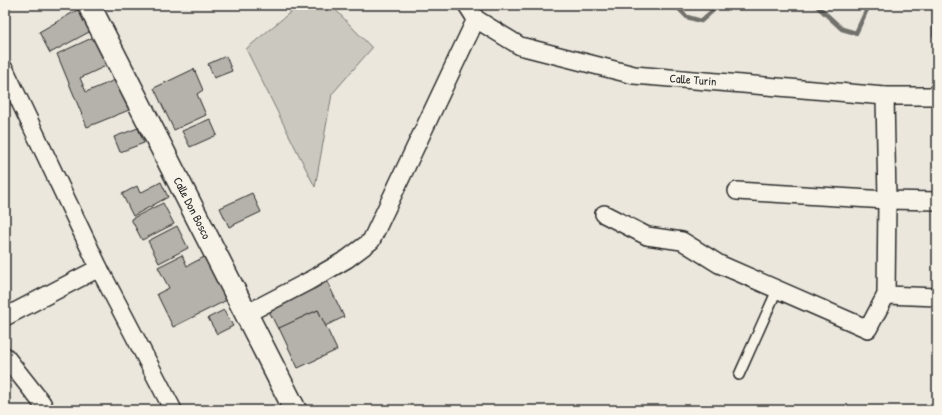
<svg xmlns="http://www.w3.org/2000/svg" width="942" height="415" font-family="'Patrick Hand',sans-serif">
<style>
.green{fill:#cbc8bf;stroke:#7b7a75}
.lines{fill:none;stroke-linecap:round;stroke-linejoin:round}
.stream{stroke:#72716c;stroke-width:4.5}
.building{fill:#b5b2ab;stroke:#2b2b2b}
.lane-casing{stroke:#2b2b2b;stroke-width:12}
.street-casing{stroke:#2b2b2b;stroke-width:20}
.secondary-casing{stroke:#2b2b2b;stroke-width:25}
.lane{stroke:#f7f3e8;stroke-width:9}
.street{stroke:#f7f3e8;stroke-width:17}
.secondary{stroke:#f7f3e8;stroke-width:22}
.labels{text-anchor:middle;stroke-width:4;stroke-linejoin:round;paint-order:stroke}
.street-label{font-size:12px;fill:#2b2b2b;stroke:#f7f3e8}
</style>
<rect width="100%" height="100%" fill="#ebe7dd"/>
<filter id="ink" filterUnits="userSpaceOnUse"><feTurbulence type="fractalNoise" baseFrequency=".025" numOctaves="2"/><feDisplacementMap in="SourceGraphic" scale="8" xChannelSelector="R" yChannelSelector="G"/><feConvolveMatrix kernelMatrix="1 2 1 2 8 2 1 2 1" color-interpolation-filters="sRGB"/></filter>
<g filter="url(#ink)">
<polygon class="green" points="299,5 331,5 372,48 332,94 315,187 246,49"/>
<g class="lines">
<g class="stream">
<polyline points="567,5 571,6 575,5"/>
<polyline points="675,5 687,17 701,21 719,5"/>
<polyline points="816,5 842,29 856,33 869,5"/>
</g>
</g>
<g class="building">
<polygon points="79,9 91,31 50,53 39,32"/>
<rect x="933" y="10" width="4" height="26"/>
<polygon points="94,37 108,65 80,78 86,92 115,80 129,110 87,127 57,54"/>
<polygon points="226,56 232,71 214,78 208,64"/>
<polygon points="194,69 203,90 197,94 206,115 174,130 154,88"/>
<polygon points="210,119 217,135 190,147 182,131"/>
<polygon points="138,128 144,143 120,152 114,137"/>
<polygon points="161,182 168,197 133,216 122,194 137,186 140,193"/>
<polygon points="252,193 261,212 229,227 220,208"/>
<polygon points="163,203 174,224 142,240 131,219"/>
<polygon points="177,226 188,248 159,263 148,241"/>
<polygon points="182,255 187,266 206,256 227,300 173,327 157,294 169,288 158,267"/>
<polygon points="326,279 344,317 325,326 318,310 278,329 267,307"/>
<polygon points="224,310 233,326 217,334 208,318"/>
<polygon points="318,310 337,350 298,368 279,328"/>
</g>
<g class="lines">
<g class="lane-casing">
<polyline id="lane" points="739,375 777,290"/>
</g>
<g class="street-casing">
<g id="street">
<polyline points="467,5 476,19 520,46 634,75 885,96 937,96"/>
<polyline points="5,70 99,268 173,410"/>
<polyline points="737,191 887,200 937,201"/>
<polyline points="604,214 647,236 682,241 719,264 868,329 886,295 887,200 885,96"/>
<polyline points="886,295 937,297"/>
<polyline points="246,314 309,281 347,259 371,241 476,19"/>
<polyline points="5,317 99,268"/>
<polyline points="5,356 42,403 45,410"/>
</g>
</g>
<g class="secondary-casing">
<polyline id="secondary" points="89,5 295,410"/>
</g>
<use href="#lane" class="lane"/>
<use href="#street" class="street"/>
<use href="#secondary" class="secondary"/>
</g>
</g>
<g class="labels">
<g class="street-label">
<text transform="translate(693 80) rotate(4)" y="4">Calle Turin</text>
<text transform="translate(192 208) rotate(63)" y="4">Calle Don Bosco</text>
</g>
</g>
<rect width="942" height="415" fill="none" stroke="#f7f3e8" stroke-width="20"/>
<rect x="10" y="10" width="922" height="395" fill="none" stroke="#2b2b2b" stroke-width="1.5" filter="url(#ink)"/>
</svg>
